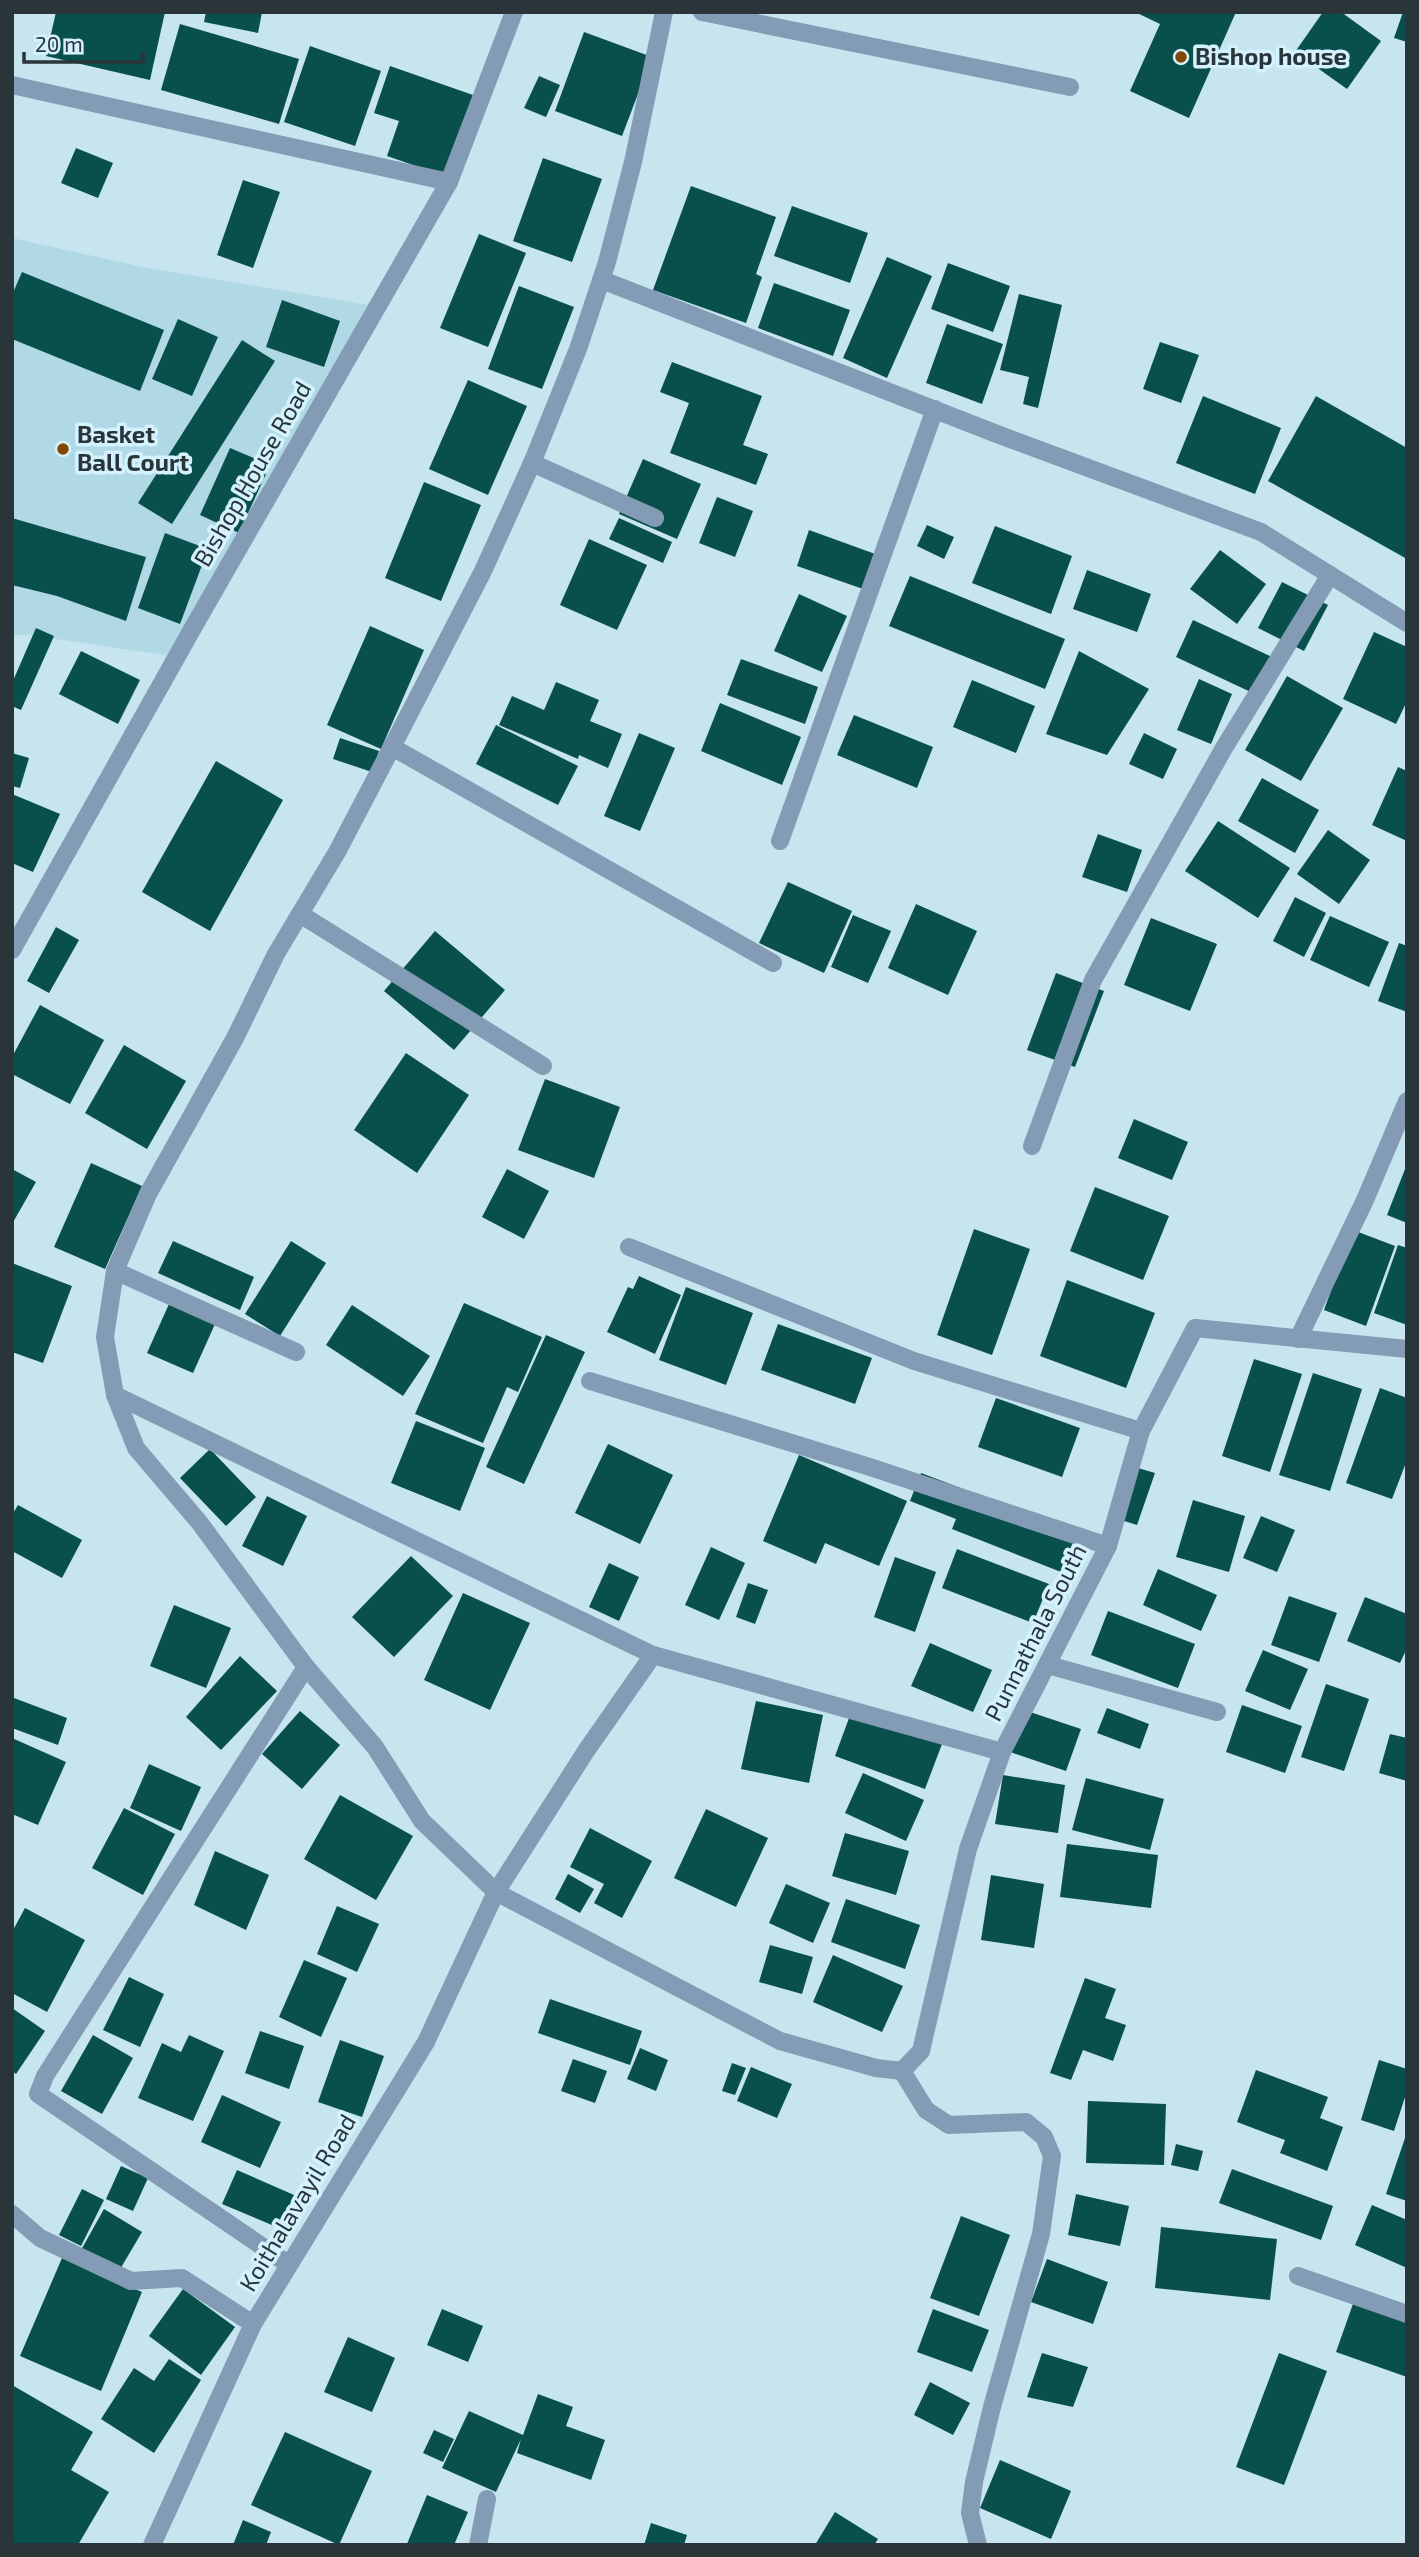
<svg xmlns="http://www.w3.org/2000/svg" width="1419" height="2557" font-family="'Exo 2',sans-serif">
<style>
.built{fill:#b1d9e5}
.building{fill:#094f4b}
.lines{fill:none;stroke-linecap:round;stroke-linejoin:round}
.minor{stroke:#849bb6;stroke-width:18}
.poi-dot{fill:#844702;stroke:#d3f2fd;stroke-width:2.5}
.labels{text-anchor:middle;stroke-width:7;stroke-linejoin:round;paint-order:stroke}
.poi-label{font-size:24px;font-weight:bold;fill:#293539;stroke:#d3f2fd;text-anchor:start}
.street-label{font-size:24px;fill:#293539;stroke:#d3f2fd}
</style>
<rect width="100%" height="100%" fill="#c6e5ef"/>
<polygon class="built" points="12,238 143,267 374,306 171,656 29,635 12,635"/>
<g class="building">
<polygon points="56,12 165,12 150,80 46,56"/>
<polygon points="206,12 262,12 258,33 204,22"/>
<polygon points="1135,12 1236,12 1189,118 1130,91 1160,24"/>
<polygon points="1323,12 1341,12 1381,41 1347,89 1295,52"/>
<polygon points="1403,12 1407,12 1407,42 1394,38"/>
<polygon points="180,24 299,59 279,124 161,90"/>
<polygon points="584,32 652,57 622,136 555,111"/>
<polygon points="310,46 381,71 355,146 284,122"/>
<polygon points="390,66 473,95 445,176 387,156 399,121 374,113"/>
<polygon points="539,76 560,85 546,117 524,108"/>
<polygon points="76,148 113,163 98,198 61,183"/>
<polygon points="543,158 602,179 572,262 513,241"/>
<polygon points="243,180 280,192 253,268 217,255"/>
<polygon points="691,186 776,217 756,274 762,277 746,323 653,290"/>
<polygon points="792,206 868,233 850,283 774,256"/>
<polygon points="479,234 526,253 488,347 440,328"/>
<polygon points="887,257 932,276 887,378 843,358"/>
<polygon points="948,263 1010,286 993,332 931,309"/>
<polygon points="22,272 164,330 140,391 12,339 12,295"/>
<polygon points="774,283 850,310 833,356 758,328"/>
<polygon points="519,286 574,307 542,389 488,369"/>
<polygon points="1019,294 1062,305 1038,408 1023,404 1029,377 1000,370"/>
<polygon points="282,300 340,321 324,367 266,347"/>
<polygon points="178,319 218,337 192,396 152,379"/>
<polygon points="947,324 1003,344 982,404 926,383"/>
<polygon points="242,340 275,361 172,524 138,503"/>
<polygon points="1160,342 1199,355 1181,403 1143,389"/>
<polygon points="672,362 762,396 743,445 768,454 756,485 670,453 689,403 660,392"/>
<polygon points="468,380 527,406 488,495 429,469"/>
<polygon points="1203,396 1281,428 1255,494 1176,463"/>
<polygon points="1316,396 1407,448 1407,559 1268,481"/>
<polygon points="230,448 270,465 239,533 200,515"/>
<polygon points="643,459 701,484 677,539 619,514"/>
<polygon points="424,482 481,505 441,601 385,578"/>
<polygon points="717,497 753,511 735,557 699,543"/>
<polygon points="12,518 146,557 126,621 57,596 12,585"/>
<polygon points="619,518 672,542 663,563 609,539"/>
<polygon points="927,525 954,537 944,559 917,546"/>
<polygon points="995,526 1072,556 1051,614 972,583"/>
<polygon points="809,530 878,555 866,590 797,566"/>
<polygon points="165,533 208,549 180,624 138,608"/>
<polygon points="589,539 647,565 617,630 560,605"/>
<polygon points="1220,550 1266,584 1237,624 1190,589"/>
<polygon points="1087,570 1151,594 1137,632 1073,609"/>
<polygon points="910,576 1065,639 1045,689 889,626"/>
<polygon points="1282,582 1328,605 1304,651 1258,628"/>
<polygon points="799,594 847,616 822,672 774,651"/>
<polygon points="1193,620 1272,657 1255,694 1176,657"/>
<polygon points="370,626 424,650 381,749 327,725"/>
<polygon points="36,628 54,636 21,710 12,706 12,683"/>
<polygon points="1374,632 1407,647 1407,701 1396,724 1343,699"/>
<polygon points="81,651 140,680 118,724 59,694"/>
<polygon points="1079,651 1149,689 1107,755 1046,734"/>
<polygon points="741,659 818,687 805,724 727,695"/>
<polygon points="1287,676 1343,708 1301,781 1245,750"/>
<polygon points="1199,679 1232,694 1211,744 1177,730"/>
<polygon points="972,680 1035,706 1016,753 953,727"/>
<polygon points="556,682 599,700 590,721 622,734 608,768 579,755 578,759 499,725 512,696 544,710"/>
<polygon points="720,703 801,737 782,785 701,751"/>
<polygon points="854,715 933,747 917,788 837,755"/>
<polygon points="496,725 578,766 558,805 476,764"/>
<polygon points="639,733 675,748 640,831 604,816"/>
<polygon points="1144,733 1177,749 1163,779 1129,764"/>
<polygon points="340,738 379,751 372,772 333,759"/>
<polygon points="12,753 29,758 20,788 12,786"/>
<polygon points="216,761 283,800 210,931 142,892"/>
<polygon points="1398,767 1407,771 1407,841 1372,825"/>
<polygon points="1262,778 1319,810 1295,853 1238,821"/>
<polygon points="12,794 60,814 33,872 12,863"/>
<polygon points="1218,821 1290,868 1258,918 1185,871"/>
<polygon points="1328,830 1370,860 1339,904 1297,874"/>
<polygon points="1098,834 1142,850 1127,892 1082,877"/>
<polygon points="788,882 852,911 824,973 759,943"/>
<polygon points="1295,897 1326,913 1304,957 1273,941"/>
<polygon points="916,904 977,931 948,995 888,968"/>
<polygon points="853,915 891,931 868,983 831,967"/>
<polygon points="1330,916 1389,942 1369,987 1310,960"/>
<polygon points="1151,918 1217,944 1190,1011 1124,985"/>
<polygon points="56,927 79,940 49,993 27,981"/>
<polygon points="435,931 505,990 454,1050 384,991"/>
<polygon points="1399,943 1407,946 1407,1012 1378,1001"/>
<polygon points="1056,973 1104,991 1075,1067 1027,1050"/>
<polygon points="40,1005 104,1040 70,1104 12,1074 12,1057"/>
<polygon points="124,1045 186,1081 147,1149 85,1113"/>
<polygon points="406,1053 469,1095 417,1173 354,1130"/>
<polygon points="545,1079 620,1107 594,1178 518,1150"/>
<polygon points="1134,1119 1188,1142 1172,1180 1118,1158"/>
<polygon points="91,1163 142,1186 105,1269 54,1247"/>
<polygon points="1407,1164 1407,1223 1387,1215"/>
<polygon points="12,1169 36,1182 12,1224"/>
<polygon points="507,1169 549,1191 524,1239 482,1217"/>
<polygon points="1095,1187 1169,1216 1143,1280 1070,1251"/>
<polygon points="974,1229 1030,1249 992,1355 937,1335"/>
<polygon points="1353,1230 1395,1246 1366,1326 1324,1310"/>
<polygon points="173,1241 254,1277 240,1310 158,1273"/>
<polygon points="291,1241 326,1263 280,1336 245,1314"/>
<polygon points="1398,1245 1407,1248 1407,1325 1374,1313"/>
<polygon points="12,1263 72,1286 43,1363 12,1352"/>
<polygon points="639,1276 681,1295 655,1354 607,1332 628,1287 633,1289"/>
<polygon points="1067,1280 1155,1313 1126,1388 1040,1356"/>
<polygon points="686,1287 753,1313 726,1385 659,1360"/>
<polygon points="464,1303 542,1337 518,1392 507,1387 483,1443 415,1414"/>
<polygon points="169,1304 215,1324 193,1373 147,1353"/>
<polygon points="352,1305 430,1356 403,1396 326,1345"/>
<polygon points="778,1324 872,1358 855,1404 761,1370"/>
<polygon points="546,1335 585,1352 524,1484 486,1467"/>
<polygon points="1254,1359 1302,1374 1270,1472 1222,1456"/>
<polygon points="1313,1373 1362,1389 1330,1491 1279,1475"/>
<polygon points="1380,1388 1407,1398 1407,1460 1392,1499 1346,1483"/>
<polygon points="996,1398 1080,1428 1062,1477 978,1447"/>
<polygon points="416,1421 485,1448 460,1511 391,1483"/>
<polygon points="608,1444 673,1475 640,1544 575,1513"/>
<polygon points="210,1449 256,1497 226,1526 180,1478"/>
<polygon points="799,1455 907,1501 879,1566 825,1543 816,1564 763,1541"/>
<polygon points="1138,1468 1155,1473 1137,1525 1121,1520"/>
<polygon points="921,1473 1077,1532 1061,1572 952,1529 956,1519 910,1501"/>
<polygon points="267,1496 307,1516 283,1566 242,1546"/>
<polygon points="1193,1500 1245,1516 1229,1572 1176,1557"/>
<polygon points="18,1505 82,1540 62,1578 12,1551 12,1515"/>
<polygon points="1261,1516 1295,1530 1277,1572 1243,1558"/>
<polygon points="711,1547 745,1563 719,1620 685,1605"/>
<polygon points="957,1549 1049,1584 1033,1623 942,1588"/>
<polygon points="411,1556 453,1596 394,1657 352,1617"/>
<polygon points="895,1557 936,1572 915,1632 874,1617"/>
<polygon points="609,1563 639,1577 619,1621 589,1607"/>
<polygon points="1158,1569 1217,1595 1201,1631 1143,1605"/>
<polygon points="748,1583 768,1590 755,1624 736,1617"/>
<polygon points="463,1593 530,1623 490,1710 424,1680"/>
<polygon points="1289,1596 1337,1613 1319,1662 1271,1645"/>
<polygon points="1365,1597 1407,1614 1407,1648 1400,1663 1347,1641"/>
<polygon points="174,1605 231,1628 206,1688 150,1666"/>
<polygon points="1108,1611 1195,1644 1178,1688 1091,1655"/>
<polygon points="930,1643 992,1670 973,1712 911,1686"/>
<polygon points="1263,1650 1308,1669 1290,1710 1245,1691"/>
<polygon points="240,1656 277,1691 221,1750 186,1717"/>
<polygon points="1326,1684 1369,1699 1344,1771 1301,1757"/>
<polygon points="14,1698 67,1718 58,1745 12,1728"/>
<polygon points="756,1701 823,1715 809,1783 741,1769"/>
<polygon points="1242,1705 1302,1726 1285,1773 1226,1752"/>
<polygon points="1107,1708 1149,1724 1140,1749 1097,1733"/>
<polygon points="852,1710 942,1744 925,1789 835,1756"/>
<polygon points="1024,1710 1081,1729 1066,1771 1010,1752"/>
<polygon points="300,1711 340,1745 302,1789 262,1754"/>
<polygon points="1390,1734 1407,1738 1407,1781 1379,1773"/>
<polygon points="12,1738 66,1762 38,1825 12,1814"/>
<polygon points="149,1764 201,1787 181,1831 130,1808"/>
<polygon points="863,1773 924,1800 906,1841 845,1813"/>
<polygon points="1003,1775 1065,1785 1058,1833 995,1824"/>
<polygon points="1086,1778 1164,1799 1150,1850 1072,1830"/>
<polygon points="340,1795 413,1836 376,1900 304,1859"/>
<polygon points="124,1808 175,1834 143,1895 92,1868"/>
<polygon points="706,1809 768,1838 736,1907 674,1878"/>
<polygon points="590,1828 652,1861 622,1918 594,1903 604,1884 570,1867"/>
<polygon points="845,1833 909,1851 896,1895 832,1876"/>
<polygon points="1067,1844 1158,1855 1151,1908 1060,1897"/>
<polygon points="215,1851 269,1875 246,1930 194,1905"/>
<polygon points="568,1874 594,1889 580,1913 555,1899"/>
<polygon points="991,1875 1044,1884 1034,1948 981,1940"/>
<polygon points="786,1884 830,1903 813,1943 769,1923"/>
<polygon points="846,1899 920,1925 905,1969 831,1942"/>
<polygon points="337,1906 379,1924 357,1972 317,1954"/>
<polygon points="25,1908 85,1940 47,2012 12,1993 12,1932"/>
<polygon points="770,1945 813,1957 802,1994 759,1982"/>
<polygon points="833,1955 903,1986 882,2032 813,2002"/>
<polygon points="304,1960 347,1978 321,2037 279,2017"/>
<polygon points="129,1977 164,1994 140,2047 103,2030"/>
<polygon points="1085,1978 1116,1989 1105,2018 1126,2025 1113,2061 1083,2050 1071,2080 1050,2073"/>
<polygon points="550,1999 642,2031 630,2065 538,2033"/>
<polygon points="12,2008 45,2031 16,2074 12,2071"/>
<polygon points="260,2031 304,2046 289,2089 245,2073"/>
<polygon points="93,2035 133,2058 102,2114 61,2091"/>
<polygon points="189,2035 224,2051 193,2121 138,2098 162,2043 181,2052"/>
<polygon points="340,2040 384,2056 362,2117 318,2102"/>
<polygon points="640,2048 668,2060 656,2091 627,2079"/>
<polygon points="573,2059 607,2071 595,2103 561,2091"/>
<polygon points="1379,2060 1407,2069 1407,2091 1394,2131 1361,2120"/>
<polygon points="732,2063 746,2068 735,2095 722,2091"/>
<polygon points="751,2067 792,2084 777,2118 737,2101"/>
<polygon points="1256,2070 1328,2097 1320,2118 1343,2127 1327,2171 1280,2153 1285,2140 1237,2122"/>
<polygon points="222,2095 281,2122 260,2168 201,2142"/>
<polygon points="1088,2101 1166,2104 1164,2165 1086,2163"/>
<polygon points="1406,2135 1407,2135 1407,2201 1386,2194"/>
<polygon points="1176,2144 1203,2151 1198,2171 1171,2165"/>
<polygon points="121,2166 148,2178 133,2211 106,2199"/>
<polygon points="1232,2169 1333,2206 1321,2240 1219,2203"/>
<polygon points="237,2170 294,2195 279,2228 222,2204"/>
<polygon points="82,2189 104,2200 81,2246 59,2235"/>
<polygon points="1076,2194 1129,2206 1120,2246 1068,2235"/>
<polygon points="1372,2205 1407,2220 1407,2268 1355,2245"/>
<polygon points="104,2209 142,2232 119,2271 81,2250"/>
<polygon points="961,2216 1010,2235 979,2316 930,2298"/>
<polygon points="1161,2227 1277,2239 1270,2300 1155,2288"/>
<polygon points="62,2258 142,2292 101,2391 20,2356"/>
<polygon points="1047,2259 1108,2282 1093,2324 1031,2302"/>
<polygon points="183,2289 235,2327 201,2375 149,2336"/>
<polygon points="1354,2301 1407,2320 1407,2377 1336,2352"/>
<polygon points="442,2309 483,2326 468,2362 427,2345"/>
<polygon points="933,2309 989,2330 972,2372 917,2352"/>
<polygon points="348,2337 395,2358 372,2412 324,2392"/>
<polygon points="1042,2353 1088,2367 1073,2407 1027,2397"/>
<polygon points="1279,2353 1327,2371 1284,2485 1236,2467"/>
<polygon points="169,2359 201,2380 154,2453 101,2419 134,2368 154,2381"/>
<polygon points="930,2382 970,2403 953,2435 914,2415"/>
<polygon points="12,2385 93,2432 71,2470 109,2492 78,2545 12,2545"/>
<polygon points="538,2394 573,2407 566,2426 605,2440 591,2480 517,2453 521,2439 496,2492 442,2468 469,2411 523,2435"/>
<polygon points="434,2430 454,2439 443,2462 423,2453"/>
<polygon points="285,2432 372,2471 339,2545 251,2505"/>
<polygon points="1000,2460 1071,2491 1051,2539 980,2508"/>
<polygon points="427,2495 468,2512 454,2545 407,2544"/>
<polygon points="835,2512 878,2539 874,2545 815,2545"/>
<polygon points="243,2520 271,2532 266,2545 233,2545"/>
<polygon points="651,2523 687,2535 684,2545 644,2545"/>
</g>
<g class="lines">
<g class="minor">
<polyline points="664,12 633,162 607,262 578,349 532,463 483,571 392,747 337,852 276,954 235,1038 148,1194 115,1271 105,1337 115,1395 136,1448 199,1522 306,1667 375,1747 422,1821 496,1892 780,2041 876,2068 902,2071 921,2051 968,1849 1002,1752"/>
<polyline points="702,12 1070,87"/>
<polyline points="12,85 449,182"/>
<polyline points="602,280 997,434 1261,532 1407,623"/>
<polyline points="532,463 655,518"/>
<polyline points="392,747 773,963"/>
<polyline points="780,841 935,409"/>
<polyline points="300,914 543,1066"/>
<polyline points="12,950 194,626 449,182 514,12"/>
<polyline points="1032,1146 1093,980 1224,748 1330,575"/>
<polyline points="629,1247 914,1361 1141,1431"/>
<polyline points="115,1271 296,1352"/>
<polyline points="1298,1339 1365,1200 1407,1101"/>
<polyline points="590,1381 870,1467 1108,1546"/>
<polyline points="115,1395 653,1655"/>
<polyline points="1048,1665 1217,1712"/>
<polyline points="902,2071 926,2110 949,2125 1026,2122 1044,2137 1052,2156 1041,2234 992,2407 974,2482 970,2513 978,2545"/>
<polyline points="12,2214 40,2238 131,2281 182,2278 253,2324"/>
<polyline points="288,2264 38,2094 45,2076 306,1667"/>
<polyline points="1298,2276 1407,2314"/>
<polyline points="152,2545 253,2324 426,2042 496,1892 586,1751 653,1655 1002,1752 1108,1546 1141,1431 1195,1328 1407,1349"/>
<polyline points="478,2545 487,2499"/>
</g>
</g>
<g class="poi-dot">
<circle cx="1181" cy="57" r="7"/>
<circle cx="63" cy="449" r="7"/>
</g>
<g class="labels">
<g class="poi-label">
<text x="1195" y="65">Bishop house</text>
<text x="77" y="443">Basket<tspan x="77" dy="28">Ball Court</tspan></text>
</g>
<g class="street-label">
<text transform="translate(253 474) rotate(-60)" y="8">Bishop House Road</text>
<text transform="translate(1036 1633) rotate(-63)" y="8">Punnathala South</text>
<text transform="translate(298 2203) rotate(-59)" y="8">Koithalavayil Road</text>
</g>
</g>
<rect width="1419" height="2557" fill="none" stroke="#293539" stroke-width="28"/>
<path d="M24 52v10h119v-10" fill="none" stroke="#293539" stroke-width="3.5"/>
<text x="35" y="52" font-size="21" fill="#293539" stroke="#d3f2fd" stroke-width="5" paint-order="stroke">20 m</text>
</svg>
